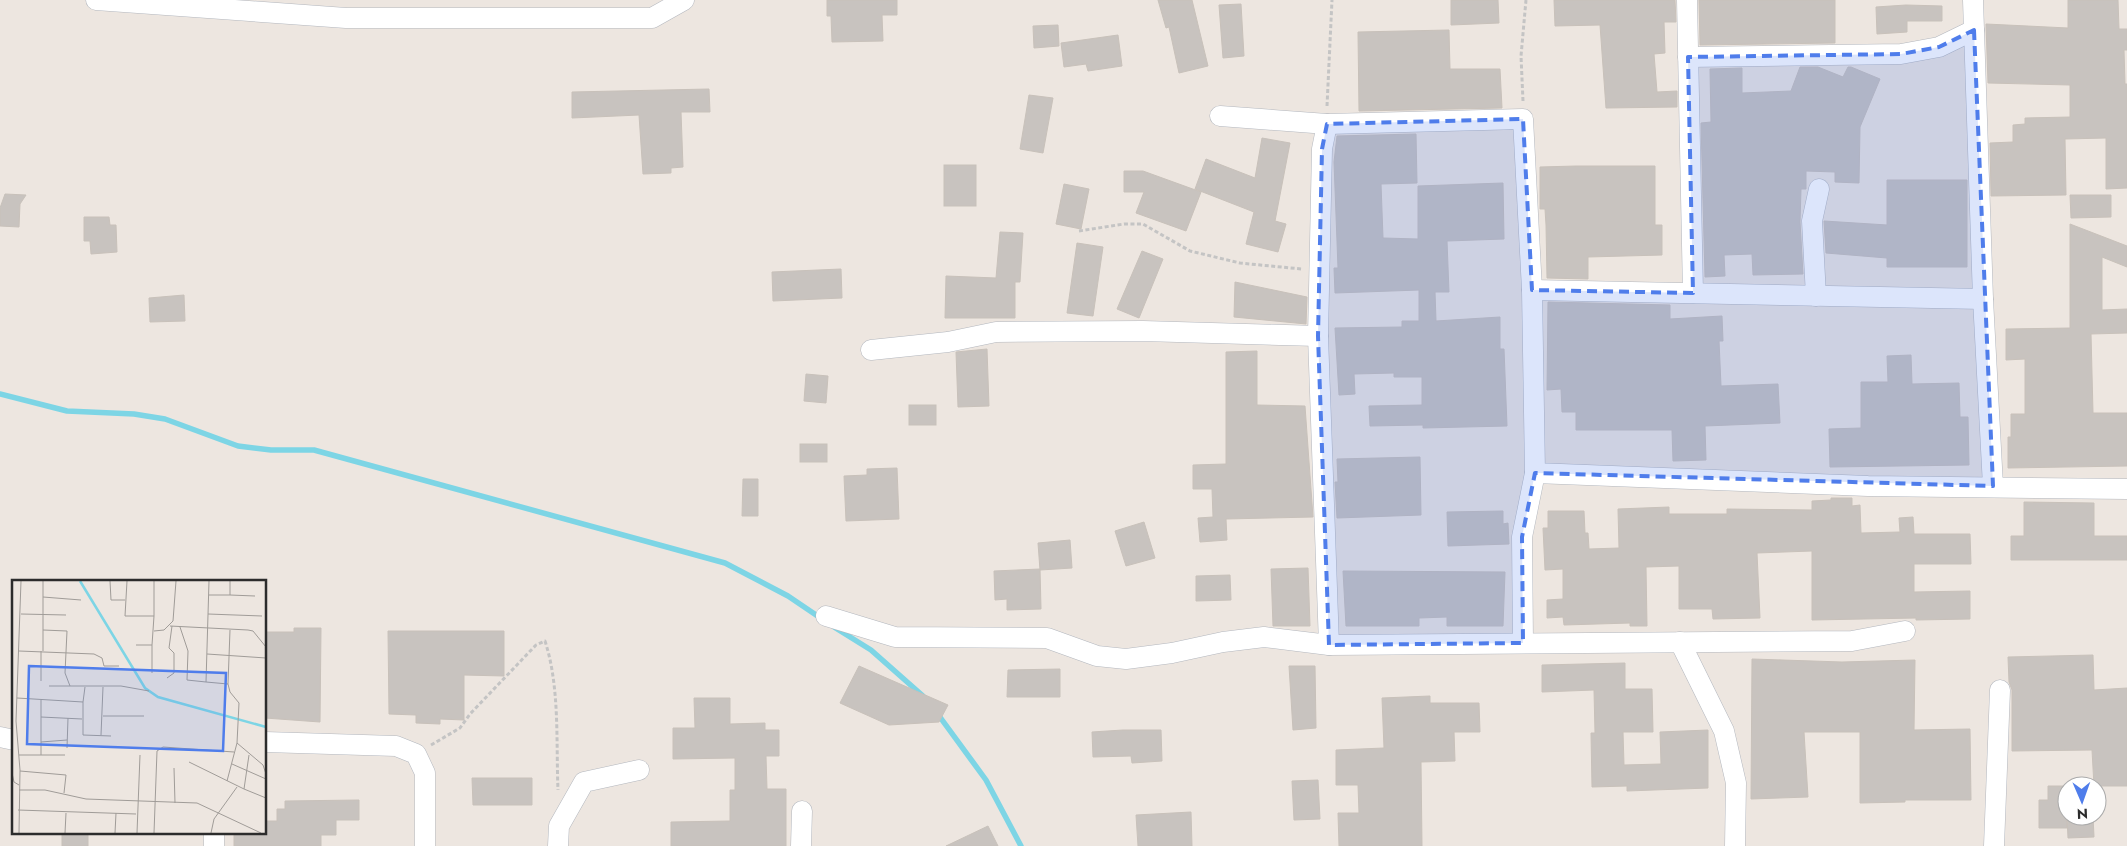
<svg xmlns="http://www.w3.org/2000/svg" width="2127" height="846" font-family="Jost,sans-serif">
<style>
.lines{fill:none;stroke-linecap:round;stroke-linejoin:round}
.stream{stroke:#7dd5e5;stroke-width:5.5}
.building{fill:#c8c3bf;stroke:#c8c1ba}
.minor-casing{stroke:#b3b7be;stroke-width:21}
.path{stroke:#c4c4c4;stroke-width:3;stroke-dasharray:4 2.5;stroke-linecap:butt}
.minor{stroke:#fff;stroke-width:20}
.marked{fill:#4f7deb;fill-opacity:0.2;stroke:#4f7deb;stroke-width:4;stroke-dasharray:10 6;stroke-linejoin:round}
.inset-river{fill:none;stroke:#7dd5e5;stroke-width:2.5}
.inset-road{fill:none;stroke:#a09c98;stroke-width:1}
.view{fill:#4f7deb;fill-opacity:0.15;stroke:#4f7deb;stroke-width:2.5}
.inset-edge{fill:none;stroke:#2c2c2c;stroke-width:2.5}
</style>
<rect width="100%" height="100%" fill="#ede6e0"/>
<g class="lines">
<g class="stream">
<polyline points="0,394 67,411 134,414 165,419 238,446 271,450 314,450 725,563 788,596 822,619"/>
<polyline points="834,627 871,650 923,696"/>
<polyline points="937,713 986,780 1021,846"/>
</g>
</g>
<g class="building">
<polygon points="827,0 897,0 897,15 882,15 883,41 832,42 831,16 827,16"/>
<polygon points="1158,0 1192,0 1208,66 1179,73 1169,27 1166,28"/>
<polygon points="1451,0 1498,0 1499,23 1451,25"/>
<polygon points="1554,0 1675,0 1676,22 1664,22 1665,53 1654,54 1657,92 1677,91 1677,107 1606,108 1600,25 1555,26"/>
<polygon points="1699,0 1835,0 1835,43 1700,45"/>
<polygon points="2068,0 2118,0 2119,29 2127,29 2127,50 2124,50 2125,84 2127,84 2127,188 2106,189 2106,138 2065,139 2066,195 1991,196 1990,143 2013,142 2013,125 2025,124 2025,118 2070,117 2070,85 1988,83 1986,24 2068,28"/>
<polygon points="1241,4 1244,56 1223,58 1219,5"/>
<polygon points="1906,5 1942,6 1942,21 1907,21 1907,32 1877,34 1876,7"/>
<polygon points="1058,25 1059,46 1034,48 1033,26"/>
<polygon points="1449,30 1450,69 1500,69 1502,108 1359,111 1358,32"/>
<polygon points="1118,35 1122,66 1088,71 1086,64 1064,67 1061,43"/>
<polygon points="1800,67 1818,67 1843,77 1848,67 1851,67 1880,79 1860,127 1859,183 1835,182 1835,172 1806,171 1806,189 1801,189 1800,222 1803,274 1753,275 1752,254 1724,255 1725,276 1705,277 1701,123 1711,122 1710,69 1742,68 1742,93 1791,91"/>
<polygon points="709,89 710,112 681,112 683,167 671,168 671,173 643,174 639,115 572,118 572,92"/>
<polygon points="1029,95 1053,98 1043,153 1020,149"/>
<polygon points="1416,134 1417,183 1381,184 1383,238 1418,239 1418,186 1503,183 1504,239 1447,241 1449,292 1435,292 1436,321 1500,317 1500,349 1504,349 1507,426 1423,428 1423,425 1370,426 1369,406 1422,405 1422,377 1394,377 1394,373 1354,374 1355,394 1339,395 1335,328 1402,327 1402,321 1419,321 1419,290 1335,293 1334,268 1338,268 1334,162 1337,136"/>
<polygon points="1262,138 1290,143 1275,221 1286,224 1278,252 1246,244 1254,212 1195,189 1206,159 1255,178"/>
<rect x="944" y="165" width="32" height="41"/>
<polygon points="1576,166 1655,166 1655,225 1662,225 1662,255 1588,257 1588,279 1547,278 1546,225 1545,209 1540,209 1540,167"/>
<polygon points="1124,171 1143,171 1201,192 1186,231 1136,213 1144,192 1124,192"/>
<polygon points="1887,180 1967,180 1967,267 1887,267 1887,258 1826,253 1824,221 1887,225"/>
<polygon points="1064,184 1089,189 1081,229 1056,224"/>
<polygon points="5,194 26,195 20,204 19,227 0,226 0,208"/>
<polygon points="2070,195 2111,195 2111,217 2071,218"/>
<polygon points="84,217 109,217 110,225 116,225 117,252 91,254 90,241 84,241"/>
<polygon points="2070,224 2127,246 2127,267 2102,257 2102,310 2127,309 2127,333 2091,334 2093,413 2127,413 2127,466 2008,468 2008,437 2011,437 2011,414 2025,414 2025,359 2006,360 2006,329 2070,328"/>
<polygon points="1000,232 1023,233 1020,282 1015,282 1015,318 945,318 946,276 996,278"/>
<polygon points="1077,243 1103,247 1093,316 1067,313"/>
<polygon points="1142,251 1163,259 1139,318 1117,309"/>
<polygon points="841,269 842,298 773,301 772,272"/>
<polygon points="1235,282 1307,297 1306,324 1234,317"/>
<polygon points="184,295 185,321 150,322 149,298"/>
<polygon points="1548,302 1670,305 1670,319 1722,316 1723,341 1719,341 1721,386 1778,384 1780,423 1705,426 1706,460 1673,461 1672,430 1576,430 1576,412 1562,412 1561,389 1547,390"/>
<polygon points="987,349 989,406 958,407 956,352"/>
<polygon points="1257,351 1257,405 1305,406 1313,517 1226,519 1227,540 1200,542 1198,518 1213,517 1212,489 1193,489 1193,465 1226,464 1226,352"/>
<polygon points="1911,355 1912,384 1959,383 1960,417 1968,417 1969,465 1830,467 1829,429 1861,428 1861,382 1888,382 1887,356"/>
<polygon points="806,374 828,376 826,403 804,401"/>
<rect x="909" y="405" width="27" height="20"/>
<rect x="800" y="444" width="27" height="18"/>
<polygon points="1420,457 1421,515 1337,518 1335,482 1338,482 1337,459"/>
<polygon points="897,468 899,519 846,521 844,476 867,475 867,469"/>
<polygon points="743,479 758,479 758,516 742,516"/>
<polygon points="1831,498 1852,498 1852,506 1860,505 1861,533 1900,532 1899,518 1913,517 1914,534 1970,534 1971,564 1914,564 1914,592 1970,591 1970,619 1916,620 1916,618 1812,620 1812,551 1757,553 1760,618 1713,619 1712,609 1679,609 1679,566 1646,567 1647,626 1630,626 1630,623 1564,625 1563,617 1547,618 1547,600 1563,599 1563,569 1545,570 1543,528 1548,528 1548,511 1584,511 1585,533 1588,533 1589,549 1619,548 1618,509 1669,507 1669,514 1727,514 1727,509 1812,510 1812,501 1831,500"/>
<polygon points="2024,502 2094,503 2094,536 2127,536 2127,560 2011,560 2011,536 2024,536"/>
<polygon points="1503,511 1503,524 1508,523 1509,544 1448,546 1447,512"/>
<polygon points="1144,522 1155,558 1126,566 1115,531"/>
<polygon points="1070,540 1072,568 1040,570 1038,543"/>
<polygon points="1308,568 1310,626 1273,626 1271,569"/>
<polygon points="1040,569 1041,609 1007,610 1007,599 995,600 994,571"/>
<polygon points="1343,571 1505,572 1503,626 1447,626 1447,617 1419,618 1419,626 1346,626"/>
<polygon points="1230,575 1231,600 1196,601 1196,576"/>
<polygon points="294,628 321,628 320,722 265,718 265,632 294,632"/>
<polygon points="388,631 504,631 504,676 464,675 464,720 440,719 440,724 416,723 416,715 389,714"/>
<polygon points="2093,655 2094,690 2127,688 2127,786 2094,786 2092,750 2012,751 2012,690 2009,682 2008,657"/>
<polygon points="1752,659 1842,662 1915,660 1914,730 1970,729 1971,800 1905,800 1905,802 1860,803 1860,732 1804,732 1808,797 1751,799"/>
<polygon points="1625,663 1625,689 1652,689 1653,732 1623,732 1624,765 1661,764 1660,732 1708,730 1708,788 1627,791 1627,786 1592,787 1591,733 1595,733 1594,690 1542,692 1542,665"/>
<polygon points="859,666 948,705 939,722 889,725 840,703"/>
<polygon points="1289,666 1315,666 1316,728 1293,730"/>
<polygon points="1060,669 1060,697 1007,697 1008,670"/>
<polygon points="1430,696 1430,703 1479,703 1480,732 1454,732 1455,761 1421,762 1422,846 1339,846 1338,813 1359,813 1358,785 1336,785 1336,750 1384,748 1382,698"/>
<polygon points="694,698 730,698 730,724 765,723 765,730 779,730 779,756 766,756 767,789 786,789 786,846 671,846 671,822 730,821 730,790 735,790 735,758 673,759 673,728 695,728"/>
<polygon points="1123,730 1161,730 1162,761 1132,763 1131,756 1093,757 1092,732"/>
<polygon points="472,778 532,778 532,805 473,805"/>
<polygon points="1318,780 1320,819 1294,820 1292,781"/>
<polygon points="2048,786 2067,786 2067,816 2093,816 2094,837 2068,838 2067,816 2067,828 2039,828 2039,800 2048,800"/>
<polygon points="359,800 359,820 336,820 336,835 321,835 321,846 234,846 234,832 265,832 265,821 277,821 277,809 285,809 285,801"/>
<polygon points="1191,812 1192,846 1138,846 1136,815"/>
<polygon points="988,826 998,846 946,846"/>
<rect x="62" y="832" width="26" height="14"/>
</g>
<g class="lines">
<g class="minor-casing">
<g id="minor">
<polyline points="96,0 346,18 652,18 684,0"/>
<polyline points="1687,0 1693,293"/>
<polyline points="1973,0 1983,299 1993,486"/>
<polyline points="1688,57 1901,54 1939,47 1974,30"/>
<polyline points="1220,116 1327,124 1523,119 1532,290 1535,473 1868,486 2127,489"/>
<polyline points="1327,124 1322,149 1318,336 1329,645"/>
<polyline points="1532,290 1983,299"/>
<polyline points="1816,296 1812,221 1819,189"/>
<polyline points="871,350 948,342 996,332 1143,331 1318,336"/>
<polyline points="826,616 895,637 1047,638 1097,656 1126,659 1172,653 1223,642 1264,637 1329,645 1852,641 1905,631"/>
<polyline points="1680,642 1724,731 1736,783 1735,846"/>
<polyline points="1523,643 1522,537 1535,473"/>
<polyline points="0,737 14,740"/>
<polyline points="265,742 396,746 416,754 425,773 425,846"/>
<polyline points="214,846 214,832"/>
<polyline points="558,846 559,826 584,782 639,770"/>
<polyline points="801,846 802,811"/>
<polyline points="1994,846 2000,690"/>
</g>
</g>
<g class="path">
<polyline points="1523,101 1521,56 1526,0"/>
<polyline points="1327,106 1332,0"/>
<polyline points="1079,231 1124,224 1143,224 1190,251 1240,263 1302,269"/>
<path d="M 431,745 L 460,728 L 470,714 L 536,645 L 545,641 C 560,687 556,742 558,790"/>
</g>
<use href="#minor" class="minor"/>
</g>
<path class="marked" d="M 1974,30 L 1993,486 L 1535,473 L 1522,537 L 1523,643 L 1329,645 L 1318,336 L 1322,149 L 1327,124 L 1523,119 L 1532,290 L 1693,293 L 1688,57 L 1901,54 L 1939,47 Z"/>
<g transform="translate(12 580)">
<rect width="254" height="254" fill="#ede6e0"/>
<path class="inset-river" d="M 68,1 L 133,108 L 146,117 L 254,147"/>
<path class="inset-road" d="M 98,1 L 99,20 L 113,20M 115,1 L 113,36 L 142,36 L 140,65 L 124,65M 197,1 L 194,102 L 216,104M 197,15 L 218,15 L 218,1M 218,15 L 243,16M 31,17 L 69,20M 9,34 L 54,35M 196,34 L 250,36M 142,36 L 142,1M 158,46 L 236,50 L 241,51 L 254,67M 168,47 L 176,71 L 175,100 L 194,102M 31,50 L 55,51 L 53,93 L 58,106M 142,51 L 152,50 L 161,41 L 164,1M 7,71 L 82,74 L 90,78 L 92,86 L 107,86M 31,71 L 31,1M 195,74 L 254,78M 140,93 L 140,65M 155,98 L 162,93 L 162,73 L 157,68 L 160,46M 29,101 L 29,71M 37,106 L 109,106 L 137,111M 5,118 L 71,122 L 71,155 L 99,156M 29,120 L 29,175M 71,122 L 73,107M 91,136 L 132,136M 29,137 L 70,139M 89,155 L 91,107M 29,162 L 55,160M 225,163 L 251,185 L 254,194M 55,168 L 56,138M 7,175 L 53,175M 177,182 L 232,209 L 237,175M 220,184 L 254,199M 162,188 L 163,223M 8,191 L 54,195 L 52,213M 0,193 L 2,202 L 7,205M 215,201 L 225,163 L 227,123 L 218,112 L 216,104 L 218,50M 232,209 L 254,218M 7,210 L 33,210 L 74,219 L 185,223 L 249,253M 6,230 L 124,234M 7,253 L 8,190 L 4,141 L 9,1M 53,253 L 54,233M 103,253 L 104,233M 125,253 L 128,175M 142,253 L 145,171 L 151,167 L 222,172M 199,253 L 202,239 L 225,207"/>
<path class="view" d="M 17,86 L 214,93 L 211,171 L 15,164 Z"/>
<rect width="254" height="254" class="inset-edge"/>
</g>
<g transform="translate(2082 801) rotate(178)"><circle r="24" fill="#ffffff" stroke="#ababab"/>
<path d="M0-4L9 19L0 12L-9 19Z" fill="#4f7deb"/>
<text y="-8" font-size="14" font-weight="bold" text-anchor="middle" fill="#2c2c2c">N</text>
</g>
</svg>
